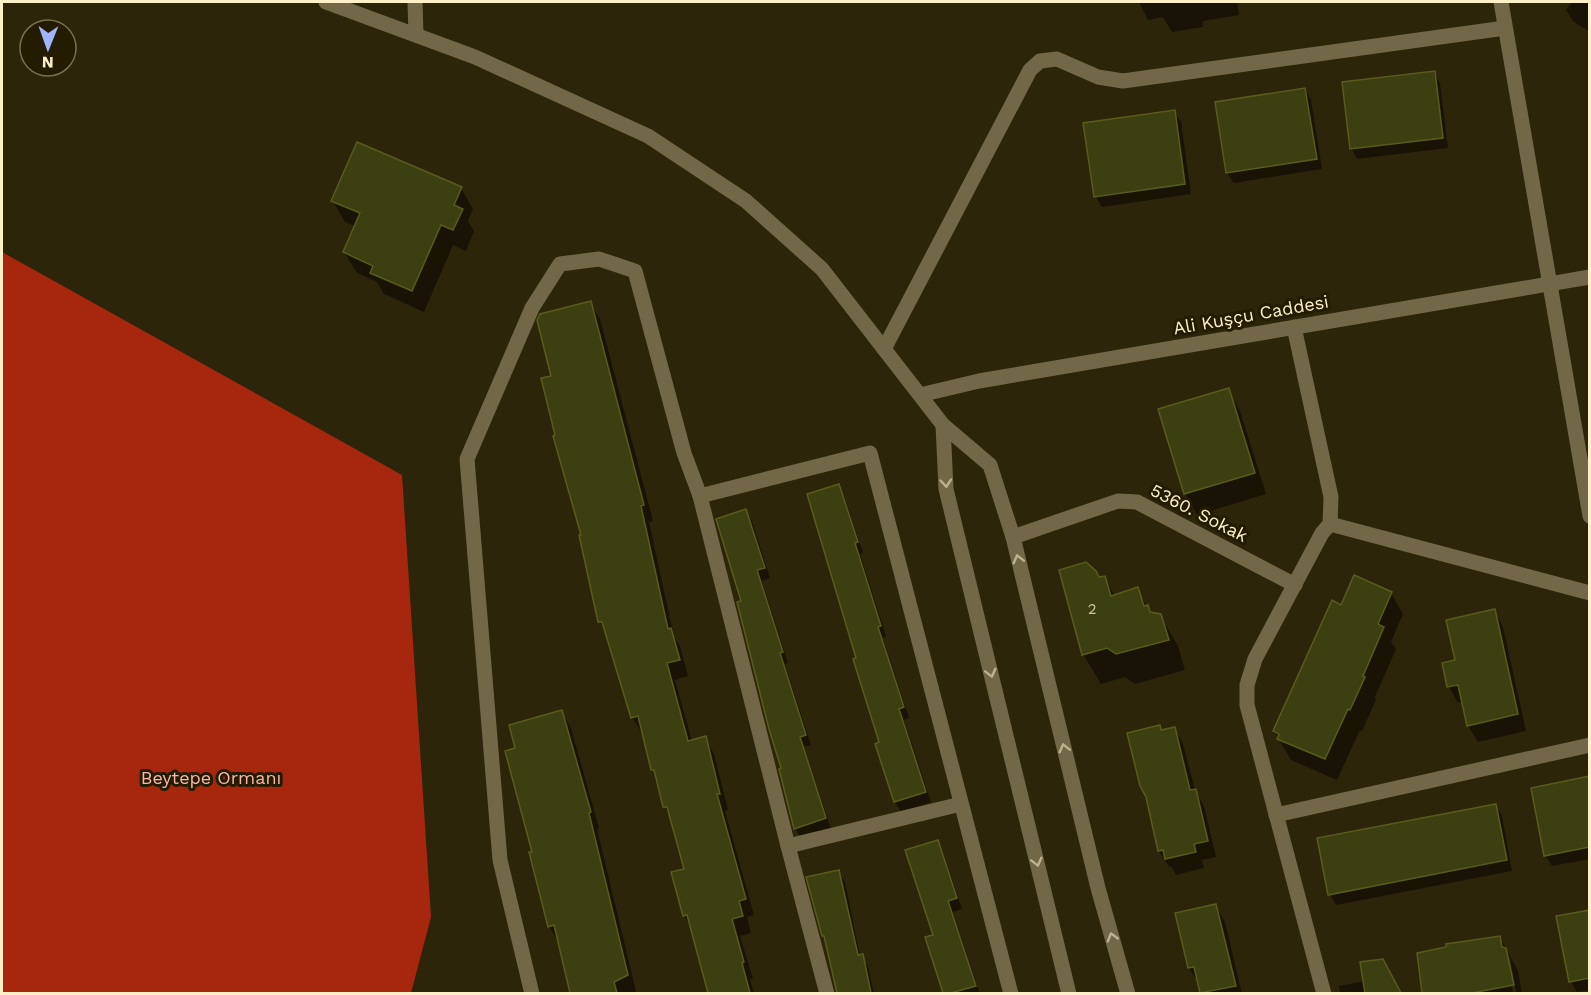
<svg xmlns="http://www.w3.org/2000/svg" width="1591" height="995" font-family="'Work Sans',sans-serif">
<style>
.forest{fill:#a6270d}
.shadow{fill:#0007;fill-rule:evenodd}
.building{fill:#3c3f10;stroke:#585c1b;stroke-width:1.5}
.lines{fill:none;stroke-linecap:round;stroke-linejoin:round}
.minor{stroke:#726848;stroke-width:15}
.oneway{stroke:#beb38e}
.labels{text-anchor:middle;stroke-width:6;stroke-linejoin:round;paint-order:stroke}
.number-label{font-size:15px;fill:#ccc49a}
.street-label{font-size:18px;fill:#fcf0c8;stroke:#231b02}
.park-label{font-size:18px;fill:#f8b7a9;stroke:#231b02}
</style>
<rect width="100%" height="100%" fill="#2d250a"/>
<polygon class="forest" points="2,252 402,475 431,917 411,993 2,993"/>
<g class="shadow">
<polygon points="1139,2 1237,2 1239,15 1203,21 1203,27 1172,32 1163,17 1148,20"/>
<polygon points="1572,2 1590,2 1590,32 1573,21 1566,10"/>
<polygon points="1434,72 1440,83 1448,148 1357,159 1351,148"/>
<polygon points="1305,89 1311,100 1322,169 1234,183 1227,173 1216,103"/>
<polygon points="1174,112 1181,122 1191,194 1102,207 1095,196"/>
<polygon points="461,188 473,209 468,221 474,231 466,251 453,245 424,312 384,294 377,282 357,273 344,252 355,226 345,222 333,201"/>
<polygon points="590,303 600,319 653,521 649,522 674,637 680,646 688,676 675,680 692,741 705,738 714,754 728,810 725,811 754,915 747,917 751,933 740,936 753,979 750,979 754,994 711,994 692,929 684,916 686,870 672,819 665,807 644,733 642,733 632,717 608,635 600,622 583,536 557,436 553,377"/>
<polygon points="1228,390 1240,411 1266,494 1197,515 1185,493"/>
<polygon points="838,486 844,496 863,553 860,554 886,636 883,638 909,718 904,720 931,802 901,812 895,802 877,744 881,743 858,659"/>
<polygon points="746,511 752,521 770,578 762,581 788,663 785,664 811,745 804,747 831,829 801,839 795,828 783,769 743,602"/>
<polygon points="1104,577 1115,596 1137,589 1151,614 1160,615 1178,646 1185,670 1135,684 1125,677 1101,684 1083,654 1099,578"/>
<polygon points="1391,593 1403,614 1391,642 1396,649 1375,697 1376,700 1362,731 1360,730 1337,780 1291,760 1274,731 1342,607"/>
<polygon points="1494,611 1503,627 1526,731 1478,742 1468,726 1463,702 1458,703 1449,687 1444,664 1457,661"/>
<polygon points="562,712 571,728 599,828 597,829 636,991 632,994 569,994 571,992 558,942 549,926 517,749"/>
<polygon points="1174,728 1183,744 1195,790 1204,806 1216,857 1202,860 1204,868 1176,875 1171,866 1169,867 1159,851 1162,731"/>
<polygon points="1590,778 1590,859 1552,866 1545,855"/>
<polygon points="1496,806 1502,816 1512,871 1336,905 1330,894"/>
<polygon points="937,842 943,852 962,909 953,912 980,994 944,994 927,938 935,936"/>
<polygon points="838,871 845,882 860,956 868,966 874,994 838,994 827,943 823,936"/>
<polygon points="1215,905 1225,922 1242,994 1202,994 1199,984 1189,968 1176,915"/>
<polygon points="1590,911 1590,990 1577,992 1571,982 1558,917"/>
<path d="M 1500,938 L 1518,971 L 1522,994 L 1424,994 L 1419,954 ZM 1507,958 L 1510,958 L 1516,993 L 1513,993 Z"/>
<polygon points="1365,981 1394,982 1400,994 1340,994 1339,986"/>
</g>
<g class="building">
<polygon points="1435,71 1443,138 1350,149 1342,82"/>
<polygon points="1305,88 1317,159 1226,173 1215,102"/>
<polygon points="1175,110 1185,184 1094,197 1083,123"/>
<polygon points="357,142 462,187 454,205 463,209 453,230 441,225 412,291 370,273 373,266 343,252 360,213 331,201"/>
<polygon points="591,301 644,505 641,506 668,629 671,628 680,660 667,663 688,741 706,736 720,794 717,794 746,899 739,901 743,916 732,919 744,962 742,963 750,993 708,993 687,915 683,916 671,872 684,869 667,807 663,807 654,770 651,770 638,716 631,718 602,622 598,622 579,535 581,535 553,436 555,435 541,378 551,376 537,320 540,314"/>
<polygon points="1229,388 1255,473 1184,494 1158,409"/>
<polygon points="839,484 858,542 855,543 881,626 878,627 904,707 899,709 926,792 894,802 875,744 879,742 853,659 856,658 807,494"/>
<polygon points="746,509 765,568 757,570 783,652 780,653 806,735 800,737 826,818 794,829 779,769 781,768 769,729 737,602 741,601 716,519"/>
<polygon points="1086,562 1096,571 1099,577 1105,576 1111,596 1138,587 1144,606 1148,605 1150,612 1161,614 1169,640 1116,654 1107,648 1082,655 1059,570"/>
<polygon points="1354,575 1392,592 1378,624 1384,627 1363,676 1365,677 1350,710 1348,709 1325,759 1277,739 1279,734 1273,731 1332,600 1341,605"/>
<polygon points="1495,609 1518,714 1467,726 1458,685 1447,687 1442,663 1455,660 1446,620"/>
<polygon points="562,710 591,812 589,813 628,975 614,982 617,993 570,993 554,925 548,927 529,852 532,852 505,751 515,748 509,725"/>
<polygon points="1160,725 1161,730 1175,727 1190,790 1196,789 1208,841 1194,844 1196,852 1165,859 1163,850 1158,851 1146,797 1140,786 1127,733"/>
<polygon points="1590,776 1590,847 1544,856 1531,788"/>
<polygon points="1496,804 1507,860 1328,895 1317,838"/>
<polygon points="938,840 957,898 948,901 976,986 951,993 943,993 925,937 933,935 905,850"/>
<polygon points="839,870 858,955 863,954 871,993 837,993 824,936 822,936 806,877"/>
<polygon points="1216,904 1236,986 1200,993 1194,967 1188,968 1175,913"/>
<polygon points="1590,910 1590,978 1569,982 1556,916"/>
<polygon points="1500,936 1502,947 1506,948 1514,985 1472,993 1422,993 1417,953 1446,947 1446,944"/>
<polygon points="1383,959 1401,993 1365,993 1360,962"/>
</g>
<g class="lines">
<g class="minor">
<polyline points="326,2 475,57 648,136 746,201 822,269 943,425 990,465 1013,537 1098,888 1128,994"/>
<polyline points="415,2 416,35"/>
<polyline points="1501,2 1590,516"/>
<polyline points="1294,327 1331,497 1330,524 1322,533 1255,659 1247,685 1247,705 1324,994"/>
<polyline points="884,349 1030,70 1040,61 1057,59 1098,77 1123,81 1505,28"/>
<polyline points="920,395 979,381 1590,277"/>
<polyline points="943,425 946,489 1069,994"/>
<polyline points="700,496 788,846 827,994"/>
<polyline points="1330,524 1590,593"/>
<polyline points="1013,537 1118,501 1137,502 1295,585"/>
<polyline points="1276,815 1590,745"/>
<polyline points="788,846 961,804"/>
<polyline points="532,994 500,860 467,459 532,308 560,264 599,259 635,271 684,453 700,496 870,453 1011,994"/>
</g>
</g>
<defs><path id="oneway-chevron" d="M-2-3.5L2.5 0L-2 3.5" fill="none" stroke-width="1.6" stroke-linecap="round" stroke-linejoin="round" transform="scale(1.5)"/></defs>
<g class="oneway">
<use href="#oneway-chevron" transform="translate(946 483) rotate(85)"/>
<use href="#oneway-chevron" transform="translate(1018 559) rotate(-104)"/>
<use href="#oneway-chevron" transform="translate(991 673) rotate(76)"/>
<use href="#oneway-chevron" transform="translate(1064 748) rotate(-104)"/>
<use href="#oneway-chevron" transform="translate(1037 862) rotate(76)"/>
<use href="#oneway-chevron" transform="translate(1112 937) rotate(-106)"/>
</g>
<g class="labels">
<g class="number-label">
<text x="1092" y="614">2</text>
</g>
<g class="street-label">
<text transform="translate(1251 315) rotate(-10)" y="6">Ali Kuşçu Caddesi</text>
<text transform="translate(1199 513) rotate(27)" y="6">5360. Sokak</text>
</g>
<g class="park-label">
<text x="211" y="784">Beytepe Ormanı</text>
</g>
</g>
<rect width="1591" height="995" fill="none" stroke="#fcf0c8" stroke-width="6"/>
<g transform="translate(48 48) rotate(181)"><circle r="28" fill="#231b02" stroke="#7a7051" stroke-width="1.5"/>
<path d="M0-4.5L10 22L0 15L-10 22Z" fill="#a0b3fd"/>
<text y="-9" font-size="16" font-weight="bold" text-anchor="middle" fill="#fcf0c8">N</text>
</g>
</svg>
